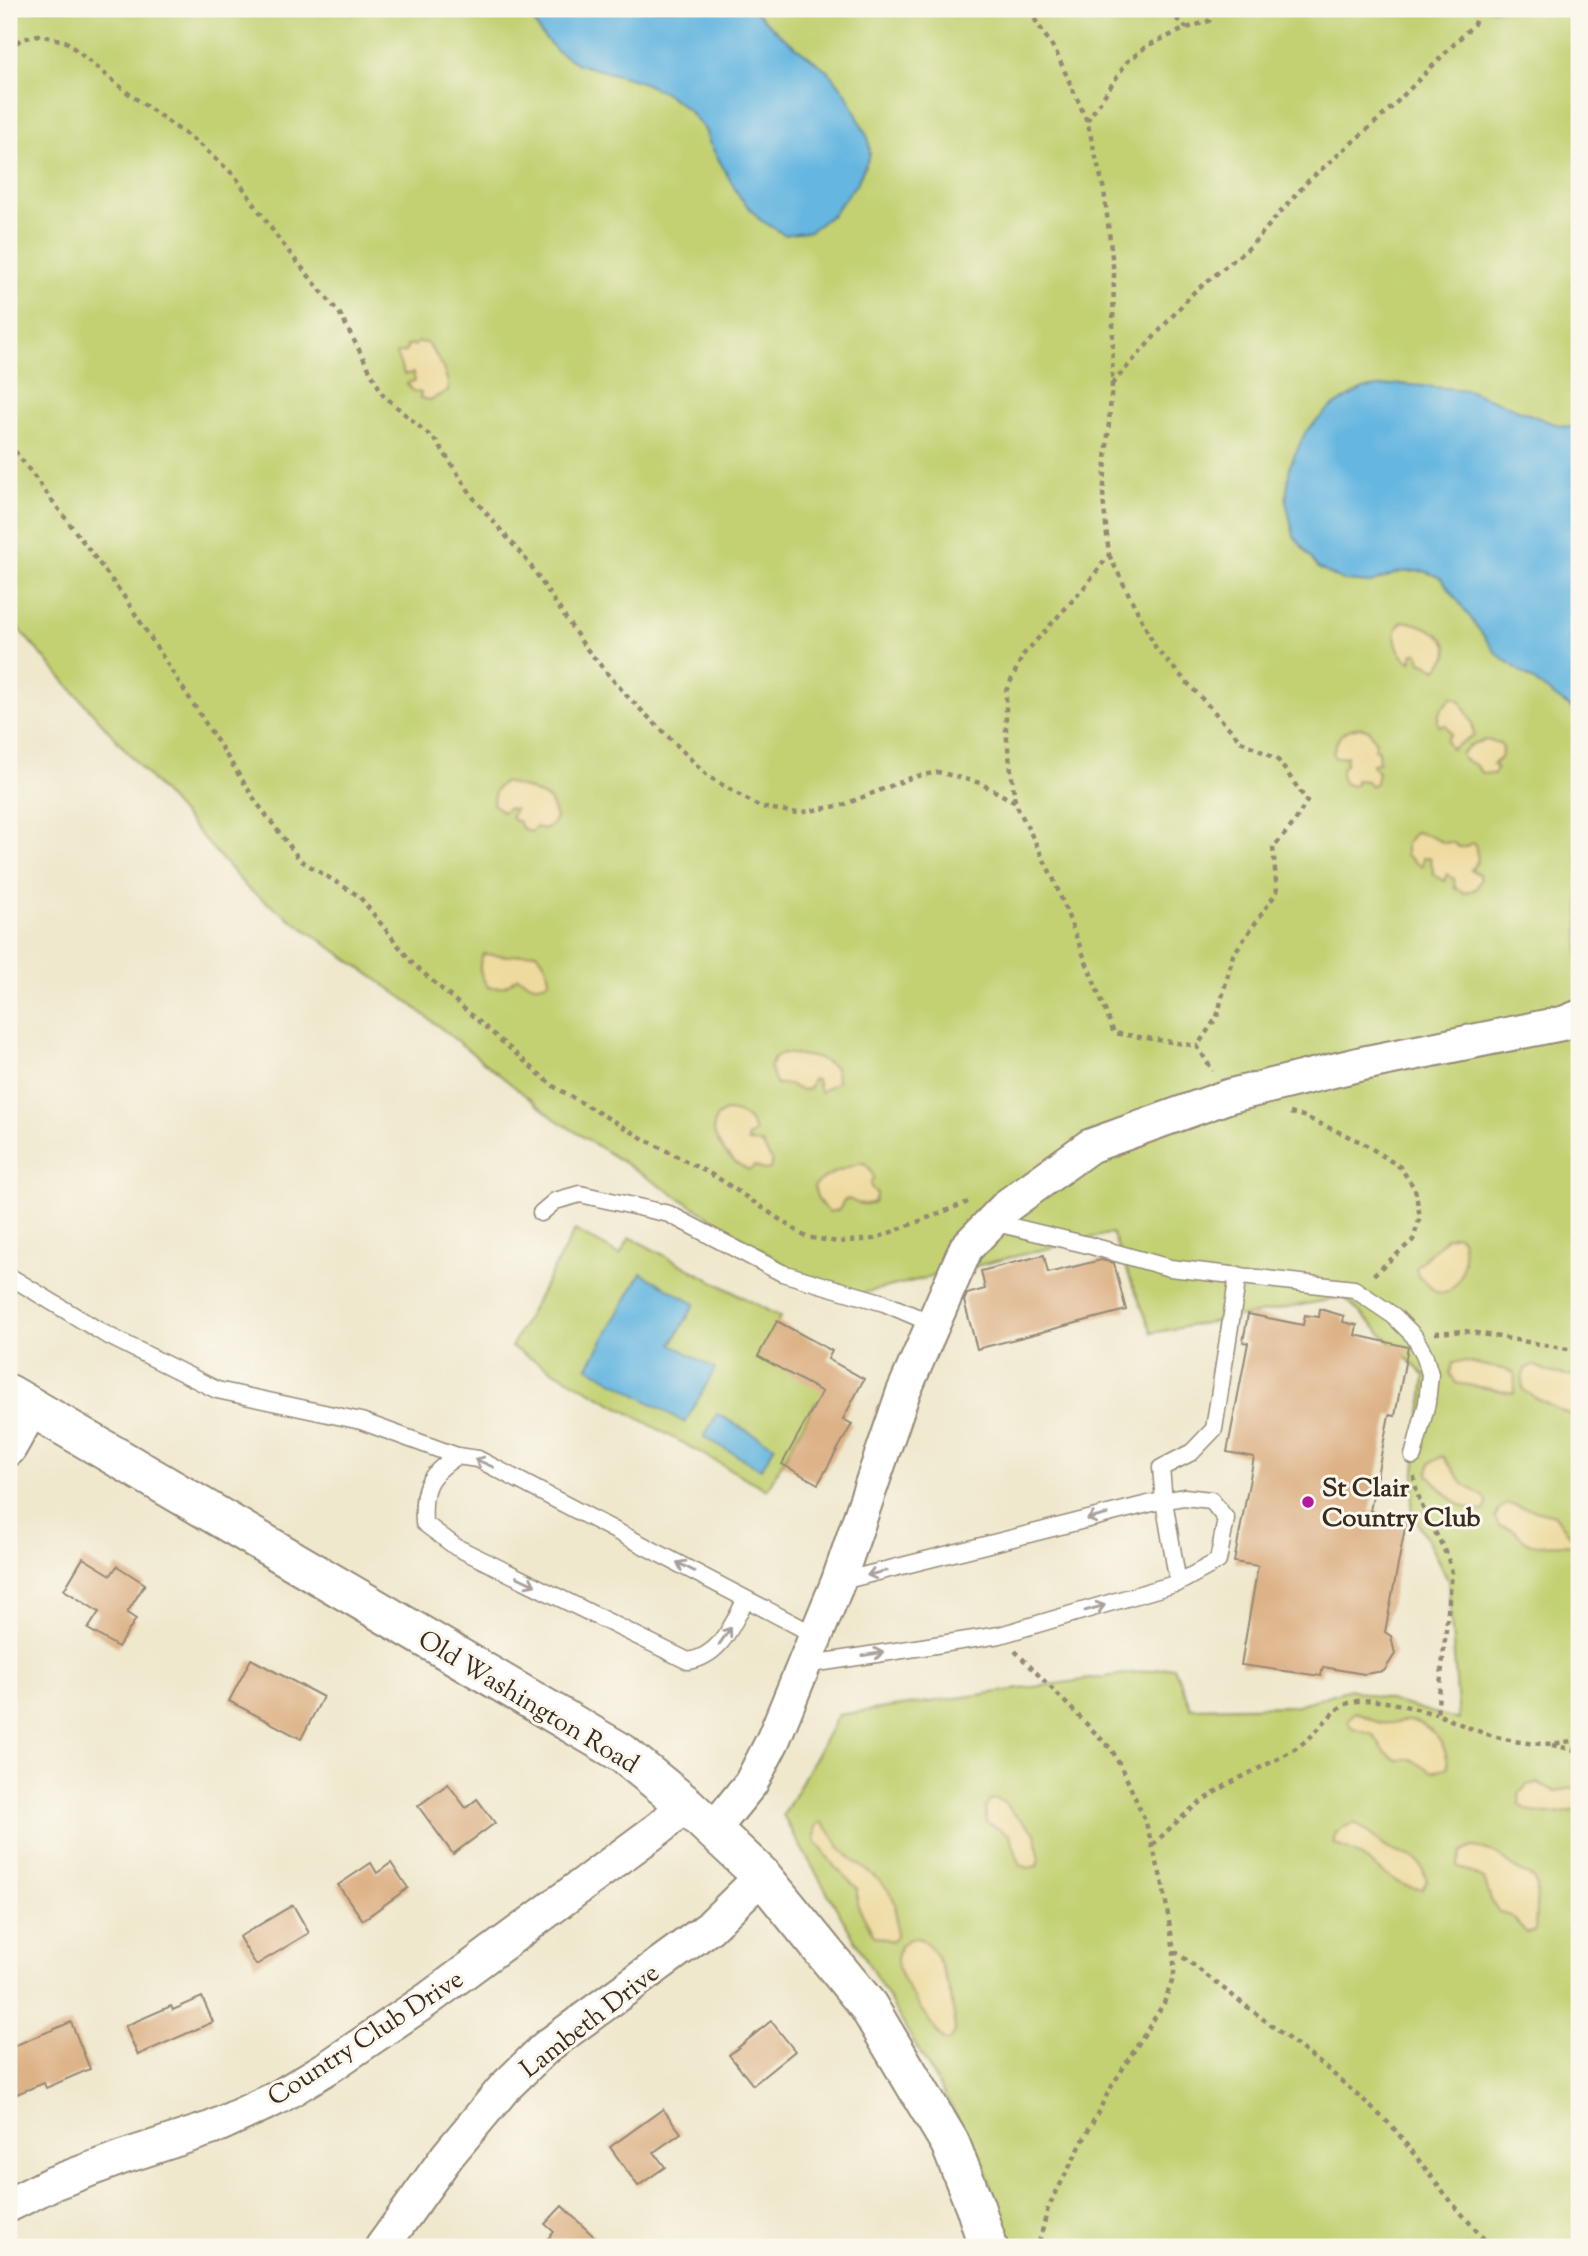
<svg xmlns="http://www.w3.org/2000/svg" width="1588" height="2256" font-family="'Sorts Mill Goudy',serif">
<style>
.green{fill:#c3d173;stroke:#7f7e48;stroke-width:2}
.sand{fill:#eeda9e;stroke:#94825e;stroke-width:2}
.water{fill:#65b6e0;stroke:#50707f;stroke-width:2}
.building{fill:#ddb287}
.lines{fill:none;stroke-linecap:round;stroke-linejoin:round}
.service-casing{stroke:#958976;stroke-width:19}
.minor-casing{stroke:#958976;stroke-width:37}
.tertiary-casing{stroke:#958976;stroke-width:42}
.path{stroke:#958976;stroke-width:4.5;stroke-dasharray:5 5;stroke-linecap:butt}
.service{stroke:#fff;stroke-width:16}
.minor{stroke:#fff;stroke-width:33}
.tertiary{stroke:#fff;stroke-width:38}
.oneway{stroke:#a79f9a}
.poi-dot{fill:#b5179e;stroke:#fbf7ec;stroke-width:2.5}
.labels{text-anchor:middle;stroke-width:6;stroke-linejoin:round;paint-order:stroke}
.poi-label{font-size:26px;font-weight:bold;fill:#3b2a1e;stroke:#fbf7ec;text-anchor:start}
.street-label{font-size:26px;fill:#3b2a1e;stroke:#fbf7ec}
</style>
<rect width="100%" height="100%" fill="#fbf7ec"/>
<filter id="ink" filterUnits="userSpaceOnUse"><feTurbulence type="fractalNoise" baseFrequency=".0143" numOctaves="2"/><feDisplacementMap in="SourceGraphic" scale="14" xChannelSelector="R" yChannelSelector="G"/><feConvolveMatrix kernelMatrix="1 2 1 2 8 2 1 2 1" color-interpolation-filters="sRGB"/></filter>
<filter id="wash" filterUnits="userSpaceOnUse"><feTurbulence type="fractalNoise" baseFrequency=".00686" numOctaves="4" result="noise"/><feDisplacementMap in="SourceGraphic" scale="28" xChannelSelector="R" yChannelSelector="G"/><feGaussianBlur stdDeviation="1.57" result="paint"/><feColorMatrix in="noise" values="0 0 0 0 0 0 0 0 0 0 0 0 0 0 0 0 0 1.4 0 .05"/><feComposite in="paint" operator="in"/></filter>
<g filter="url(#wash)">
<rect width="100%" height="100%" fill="#efe8cd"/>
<g class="green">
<polygon points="9,9 1579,9 1579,2247 1006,2247 985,2165 783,1816 838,1715 1174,1667 1191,1708 1294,1706 1350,1689 1459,1720 1448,1580 1411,1509 1425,1376 1344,1297 1152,1333 1112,1233 839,1299 555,1119 403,998 248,889 9,618"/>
<polygon points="575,1230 620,1255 630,1237 780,1317 759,1356 835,1386 815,1404 767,1490 511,1347"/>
</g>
<g class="sand">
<path d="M 419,342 L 427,343 C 436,354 450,376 448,391 L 430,400 L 420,398 L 421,393 L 413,391 L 407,383 L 415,381 L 413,373 L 404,374 L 396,354 L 406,352 L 407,346 L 412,344 L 414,346 Z"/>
<path d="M 1403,621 C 1417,623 1454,634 1447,656 C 1446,660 1440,664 1437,669 L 1421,662 L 1418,653 L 1413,653 L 1411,662 C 1397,656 1389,632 1403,621 Z"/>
<path d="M 1452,697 L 1460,700 L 1472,723 L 1474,735 L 1451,749 L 1446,740 L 1451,734 L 1446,725 L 1439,726 C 1435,712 1443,707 1452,697 Z"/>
<path d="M 1360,727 L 1369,730 L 1376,743 L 1374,749 L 1378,750 L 1379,763 L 1372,764 L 1373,767 L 1378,772 L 1376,783 L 1371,786 L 1367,781 L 1356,780 L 1356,785 L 1351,786 L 1344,783 C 1340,774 1339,771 1346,764 L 1347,756 L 1335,758 L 1333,754 C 1337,737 1341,730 1360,727 Z"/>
<polygon points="1485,740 1499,743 1503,748 1501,758 1493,764 1497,768 1494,774 1482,773 1474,764 1464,760 1461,754 1472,744"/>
<path d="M 504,782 L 528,789 L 550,800 L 556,818 L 551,826 L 544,829 L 536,827 L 531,832 L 522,828 L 518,821 L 514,821 L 511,816 L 515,809 L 508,808 L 503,812 L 493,804 C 494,793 495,788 504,782 Z"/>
<polygon points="1415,832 1427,835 1445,843 1452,842 1459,847 1466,847 1471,843 1475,844 1478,860 1471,870 1479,874 1481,879 1476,889 1465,893 1455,888 1454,879 1447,874 1444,881 1434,875 1430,857 1423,858 1422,867 1406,855 1406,844"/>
<path d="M 536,952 C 545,961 548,968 549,981 C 536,989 530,984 518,977 C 507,986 502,989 488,987 C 480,975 477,967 483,954 L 508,956 Z"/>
<path d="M 783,1053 C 800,1055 824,1056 836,1069 L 837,1082 L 820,1092 L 817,1080 L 813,1079 L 809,1089 C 801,1091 795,1089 790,1084 L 776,1084 L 770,1067 L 774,1058 Z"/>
<path d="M 725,1111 C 739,1111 752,1118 755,1133 L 748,1137 L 748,1142 L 762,1144 L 772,1161 L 770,1169 L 764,1170 L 755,1166 L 750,1170 C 730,1165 696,1125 725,1111 Z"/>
<path d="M 864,1163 L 870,1169 L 874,1178 L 871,1182 L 871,1188 L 877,1193 L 874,1202 C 865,1206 857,1204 849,1199 L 844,1200 L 839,1210 L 829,1212 C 820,1205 817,1198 814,1187 C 822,1176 850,1165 864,1163 Z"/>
<path d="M 1457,1235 L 1462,1239 C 1466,1259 1465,1281 1446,1293 L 1436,1292 L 1418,1276 L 1416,1267 L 1447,1237 Z"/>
<polygon points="1462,1361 1507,1370 1515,1374 1514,1393 1456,1383 1450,1373 1453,1363"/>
<path d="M 1533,1365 L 1552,1373 L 1574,1376 L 1579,1383 L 1579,1419 C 1560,1410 1541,1402 1523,1390 L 1522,1380 L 1525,1369 Z"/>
<path d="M 1443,1456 L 1464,1485 L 1483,1496 L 1487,1501 L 1486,1507 L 1483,1511 C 1459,1511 1442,1490 1428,1474 L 1430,1463 Z"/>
<path d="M 1508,1504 L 1555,1515 L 1575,1542 L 1571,1545 C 1559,1542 1537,1548 1529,1543 C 1516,1536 1519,1528 1499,1526 L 1495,1518 L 1499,1509 Z"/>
<path d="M 1355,1712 C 1364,1715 1372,1721 1381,1723 C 1388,1725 1396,1722 1403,1721 C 1428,1719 1448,1744 1448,1767 L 1432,1772 L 1411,1759 L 1397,1760 L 1386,1753 L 1373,1735 L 1351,1728 L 1348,1720 Z"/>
<path d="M 1537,1783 L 1555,1791 L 1575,1788 L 1579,1792 L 1579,1809 C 1559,1815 1537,1818 1520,1805 L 1519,1794 L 1527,1785 Z"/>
<polygon points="997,1799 1006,1804 1014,1814 1036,1833 1039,1859 1037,1866 1029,1868 1020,1865 1010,1835 987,1822 985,1809 990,1800"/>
<path d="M 821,1822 C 832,1831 835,1843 844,1852 C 859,1868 888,1880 895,1903 C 896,1910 896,1928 896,1936 L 892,1941 L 874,1936 L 857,1904 L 857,1888 L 835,1867 L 815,1840 L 816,1826 Z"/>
<path d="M 1354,1823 C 1370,1830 1379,1847 1396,1852 C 1404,1855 1410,1854 1417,1861 C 1422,1867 1425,1874 1427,1881 L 1422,1889 C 1398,1889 1379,1868 1359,1855 C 1352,1850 1342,1848 1334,1844 C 1333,1830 1342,1828 1354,1823 Z"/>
<path d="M 1472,1847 C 1506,1850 1505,1868 1533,1878 L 1537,1887 L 1535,1930 L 1527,1933 L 1511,1916 L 1499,1912 L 1491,1900 L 1484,1879 L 1457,1866 L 1462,1852 Z"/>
<path d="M 918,1938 C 944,1949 955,2007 955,2033 L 949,2041 L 943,2040 C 931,2023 899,1982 897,1962 C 897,1957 899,1951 900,1946 L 909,1939 Z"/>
</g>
<g class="water">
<polygon points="527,9 752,9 783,37 828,71 846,93 869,140 870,155 857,183 832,215 810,231 785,235 759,219 739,196 709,142 705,130 688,110 666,93 639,81 578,64 557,51 541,34"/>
<polygon points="1400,384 1467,390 1560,426 1579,428 1579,714 1497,654 1441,578 1424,571 1400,572 1371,583 1343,581 1318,568 1294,536 1286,501 1290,465 1306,431 1331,407 1363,389"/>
<polygon points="641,1273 695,1304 672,1344 715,1369 685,1423 588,1367"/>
<polygon points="717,1414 775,1446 761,1469 704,1437"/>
</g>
<g id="blocks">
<g class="building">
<polygon points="1044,1255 1048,1273 1101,1260 1114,1263 1126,1310 977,1349 964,1301 967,1294 985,1289 981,1271"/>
<polygon points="1320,1309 1344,1316 1343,1322 1357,1325 1355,1335 1408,1347 1395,1416 1389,1415 1370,1511 1407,1518 1385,1632 1391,1636 1395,1654 1384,1671 1364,1674 1323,1667 1321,1676 1241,1665 1258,1566 1234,1562 1254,1457 1227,1452 1248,1343 1243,1342 1248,1314 1303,1325 1305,1315 1319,1317"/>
<polygon points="777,1321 832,1351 828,1359 864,1379 843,1419 852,1424 818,1484 782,1464 822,1392 758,1356"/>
<polygon points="83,1558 111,1575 117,1566 145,1584 127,1613 136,1619 118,1647 88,1629 99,1612 64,1590"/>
<polygon points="251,1659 323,1697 301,1739 229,1701"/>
<polygon points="448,1784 466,1808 477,1799 495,1823 453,1854 418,1806"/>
<polygon points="371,1863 377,1873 391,1863 408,1888 363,1920 338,1885"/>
<polygon points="293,1905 309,1933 256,1965 239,1937"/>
<polygon points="202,1997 213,2022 138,2055 125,2026 171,2006 173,2010"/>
<polygon points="771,2021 795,2051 753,2085 729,2055"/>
<polygon points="71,2022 90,2069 46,2088 44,2083 9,2097 9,2048"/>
<polygon points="663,2109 681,2133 654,2152 665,2167 638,2186 610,2147"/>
<polygon points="562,2206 605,2247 540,2247 554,2232 545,2224"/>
</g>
</g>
</g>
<g filter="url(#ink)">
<use href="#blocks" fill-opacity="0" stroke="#958976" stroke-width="2"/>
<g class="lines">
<g class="service-casing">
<g id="service">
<polyline points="541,1213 555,1201 580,1194 669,1214 782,1273 884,1303 933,1324"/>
<polyline points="992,1222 1088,1245 1170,1268 1354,1289 1394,1316 1414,1336 1424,1354 1430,1374 1427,1403 1413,1456"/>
<polyline points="9,1276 103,1333 217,1390 361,1421 457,1456"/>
<polyline points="1178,1583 1164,1501 1161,1468 1192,1452 1214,1429 1238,1275"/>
<path d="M 746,1599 C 732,1625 721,1656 688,1661 L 456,1547 L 424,1523 C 422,1487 427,1476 457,1456 L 478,1459 L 815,1635"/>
<polyline points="805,1665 1000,1635 1178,1583 1218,1561 1226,1519 1211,1500 1184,1497 1152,1503 838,1582"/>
</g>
</g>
<g class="minor-casing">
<g id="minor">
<polyline points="9,1449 33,1407"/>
<polyline points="713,1830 751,1783 773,1740 838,1582 903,1393 966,1248 1008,1205 1090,1146 1229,1096 1360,1064 1564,1023 1579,1017"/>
<polyline points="9,2205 51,2184 123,2157 212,2128 277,2098 330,2066 427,2000 662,1826 685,1804"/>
<polyline points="382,2247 448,2155 504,2088 546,2047 709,1928 762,1876"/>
</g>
</g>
<g class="tertiary-casing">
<polyline id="tertiary" points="9,1394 622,1753 685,1804 762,1876 868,2006 950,2143 975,2206 988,2247"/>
</g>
<g class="path">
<polyline points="1187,28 1209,21 1219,9"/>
<polyline points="9,49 20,40 38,35 65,41 128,93 198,143 235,176 280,241 340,314 383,395 437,442 475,500 529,563 585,647 626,695 709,777 760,807 798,813 843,805 913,777 938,772 980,783 1015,802 1054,880 1114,1033 1197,1046 1213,1071"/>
<polyline points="1087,121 1127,62 1148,45 1187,28 1171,14 1171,9"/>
<polyline points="1112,384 1194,292 1250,247 1307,182 1386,113 1474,24 1479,9"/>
<polyline points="9,443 123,595 257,803 300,860 359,896 413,964 553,1086 644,1139 718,1178 806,1237 839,1242 874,1239 968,1202"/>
<polyline points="1109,555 1157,650 1241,741 1278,760 1307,801 1294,823 1273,848 1277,892 1233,955 1217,1017 1197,1046"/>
<polyline points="1015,801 1006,732 1006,691 1023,655 1083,589 1109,555 1103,498 1112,384 1114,274 1104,190 1087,121 1056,52 1028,9"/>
<polyline points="1290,1113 1303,1116 1363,1143 1400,1167 1415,1189 1420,1217 1413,1240 1372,1276"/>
<polyline points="1435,1333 1465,1331 1579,1351"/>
<path d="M 1414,1476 C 1417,1512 1445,1539 1452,1573 L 1437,1714 C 1481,1734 1530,1753 1579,1739"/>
<polyline points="1015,1651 1112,1750 1126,1777 1146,1823 1163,1885 1174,1951 1174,1976 1164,2003 1110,2089 1048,2208 1038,2247"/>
<polyline points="1552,1745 1579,1751"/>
<path d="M 1153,1845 C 1172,1826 1191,1807 1214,1793 C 1244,1773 1279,1762 1307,1740 C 1322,1728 1332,1707 1352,1702 C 1378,1696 1410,1708 1436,1714"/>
<polyline points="1175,1951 1329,2070 1392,2126 1453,2204 1491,2247"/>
</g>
<use href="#service" class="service"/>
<use href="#minor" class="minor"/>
<use href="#tertiary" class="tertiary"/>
</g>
<defs><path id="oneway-shaft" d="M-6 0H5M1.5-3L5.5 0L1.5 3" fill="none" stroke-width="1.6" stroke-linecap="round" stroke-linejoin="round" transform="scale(1.75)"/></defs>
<g class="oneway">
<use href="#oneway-shaft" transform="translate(484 1463) rotate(-156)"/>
<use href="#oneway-shaft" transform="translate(1097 1517) rotate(166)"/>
<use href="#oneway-shaft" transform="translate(686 1567) rotate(-153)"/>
<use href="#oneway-shaft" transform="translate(877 1573) rotate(166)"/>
<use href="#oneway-shaft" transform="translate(526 1581) rotate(26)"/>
<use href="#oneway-shaft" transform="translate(1095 1608) rotate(-16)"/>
<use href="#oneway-shaft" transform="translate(725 1636) rotate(-55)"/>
<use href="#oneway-shaft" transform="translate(873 1654) rotate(-9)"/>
</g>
</g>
<circle class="poi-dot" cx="1308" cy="1502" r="7"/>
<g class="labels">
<g class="poi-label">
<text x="1322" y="1496">St Clair<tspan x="1322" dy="30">Country Club</tspan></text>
</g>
<g class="street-label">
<text transform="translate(529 1701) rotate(31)" y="9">Old Washington Road</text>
<text transform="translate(589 2020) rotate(-38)" y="9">Lambeth Drive</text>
<text transform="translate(365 2037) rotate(-33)" y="9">Country Club Drive</text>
</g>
</g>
<rect width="1588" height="2256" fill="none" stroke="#fbf7ec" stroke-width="35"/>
</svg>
